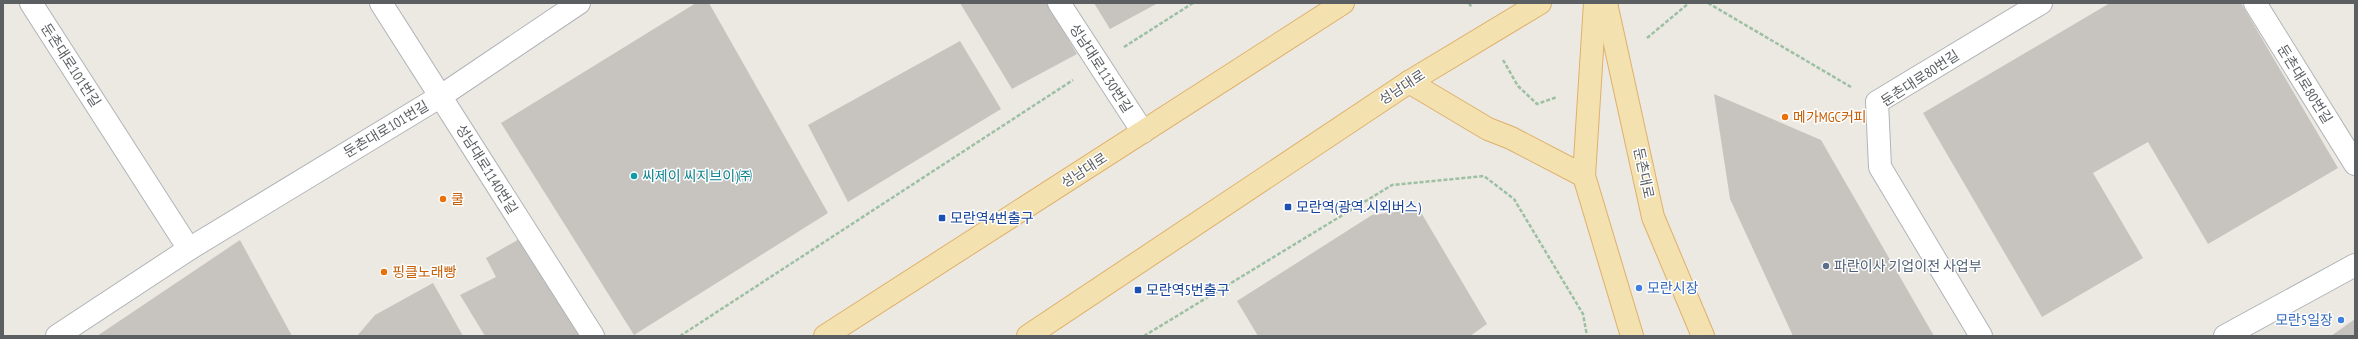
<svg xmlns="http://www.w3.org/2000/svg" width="2358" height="339" font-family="'PT Sans Narrow','Noto Sans KR',sans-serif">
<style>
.building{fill:#c7c4c0}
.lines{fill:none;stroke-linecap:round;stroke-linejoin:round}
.street-casing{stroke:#b0b4b7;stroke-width:24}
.primary-casing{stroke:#dfb06a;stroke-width:24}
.path{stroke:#9dc0a3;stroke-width:2.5;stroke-dasharray:4 2;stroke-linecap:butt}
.street{stroke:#fff;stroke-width:22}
.primary{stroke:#f4e1b0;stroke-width:22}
.food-dot{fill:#e8710a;stroke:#fff;stroke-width:1.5}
.culture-dot{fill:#0f9aa8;stroke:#fff;stroke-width:1.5}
.transit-dot{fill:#1a4fb4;stroke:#fff;stroke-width:1.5}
.service-dot{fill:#5c6f8a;stroke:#fff;stroke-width:1.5}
.shop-dot{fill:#3f7fe0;stroke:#fff;stroke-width:1.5}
.labels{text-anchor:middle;stroke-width:3;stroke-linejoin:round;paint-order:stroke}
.street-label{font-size:14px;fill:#5b5f62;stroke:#fff}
.food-label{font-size:14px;fill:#c56008;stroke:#fff;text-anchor:start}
.culture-label{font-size:14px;fill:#0d838f;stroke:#fff;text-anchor:start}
.transit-label{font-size:14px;fill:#164399;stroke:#fff;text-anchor:start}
.service-label{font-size:14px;fill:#4e5e75;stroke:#fff;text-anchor:start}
.shop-label{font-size:14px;fill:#366cbe;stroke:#fff;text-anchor:start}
</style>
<rect width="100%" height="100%" fill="#ece9e3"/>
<g class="building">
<polygon points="696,3 709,3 828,213 634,335 501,123"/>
<polygon points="960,3 1047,3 1077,54 1012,89"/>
<polygon points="1094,3 1158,3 1110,29"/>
<polygon points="2110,3 2241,3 2338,168 2208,244 2148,142 2093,173 2143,258 2042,317 1923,113"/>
<polygon points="960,41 1001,109 848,202 808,125"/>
<polygon points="1714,94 1821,140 1934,336 1793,336 1730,199"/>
<polygon points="1419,209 1487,324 1470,336 1258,336 1237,301 1372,215"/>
<polygon points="528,234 583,336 485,336 460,295 496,277 486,258"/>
<polygon points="240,240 292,336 97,336"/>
<polygon points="433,283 463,336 357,336 375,315"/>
<polygon points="2355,319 2355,336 2331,336"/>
</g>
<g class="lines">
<g class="street-casing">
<g id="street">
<polyline points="31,3 189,249"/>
<polyline points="381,3 593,336"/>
<polyline points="1059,3 1143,132"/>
<polyline points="2255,3 2355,164"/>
<polyline points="57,336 189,249 441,96 579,3"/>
<polyline points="1981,336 1880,167 1877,102 2041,3"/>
<polyline points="2225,336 2355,265"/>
</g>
</g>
<g class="primary-casing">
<g id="primary">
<polyline points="1595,3 1584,176 1632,336"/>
<polyline points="1606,3 1653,217 1703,336"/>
<polyline points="1409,82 1488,129 1511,138 1584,176"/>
<polyline points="825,336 1343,3"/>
<polyline points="1028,336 1409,82 1540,3"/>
</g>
</g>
<g class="path">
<polyline points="1469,3 1472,8"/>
<polyline points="1708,3 1851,87"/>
<polyline points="1647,38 1689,3"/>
<polyline points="1124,47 1193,3"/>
<polyline points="1503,60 1518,86 1537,104 1557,97"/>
<polyline points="680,336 1073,80"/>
<polyline points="1144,336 1392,185 1484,176 1514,199 1583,314 1587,336"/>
</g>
<use href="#street" class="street"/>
<use href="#primary" class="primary"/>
</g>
<g class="food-dot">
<circle cx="1785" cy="117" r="4"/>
<circle cx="443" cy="199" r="4"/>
<circle cx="384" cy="272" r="4"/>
</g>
<circle class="culture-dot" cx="634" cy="176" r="4"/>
<g class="transit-dot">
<rect x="1284" y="203" width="8" height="8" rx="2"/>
<rect x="938" y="214" width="8" height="8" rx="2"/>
<rect x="1134" y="286" width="8" height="8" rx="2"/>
</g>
<circle class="service-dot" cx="1826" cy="266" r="4"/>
<g class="shop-dot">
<circle cx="1639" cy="288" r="4"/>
<circle cx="2341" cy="320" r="4"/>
</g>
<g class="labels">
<g class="street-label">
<text transform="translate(71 65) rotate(57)" y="5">둔촌대로101번길</text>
<text transform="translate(1101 68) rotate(57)" y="5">성남대로1130번길</text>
<text transform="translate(1920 78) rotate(-33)" y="5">둔촌대로80번길</text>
<text transform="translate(2305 84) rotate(58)" y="5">둔촌대로80번길</text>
<text transform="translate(1402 87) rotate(-33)" y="5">성남대로</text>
<text transform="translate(386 129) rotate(-31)" y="5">둔촌대로101번길</text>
<text transform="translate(487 169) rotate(58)" y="5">성남대로1140번길</text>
<text transform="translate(1084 170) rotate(-33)" y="5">성남대로</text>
<text transform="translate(1644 173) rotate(78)" y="5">둔촌대로</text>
</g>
<g class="food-label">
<text x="1793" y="122">메가MGC커피</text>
<text x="451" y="204">쿨</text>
<text x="392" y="277">핑클노래빵</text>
</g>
<g class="culture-label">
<text x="642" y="181">씨제이 씨지브이)㈜</text>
</g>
<g class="transit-label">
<text x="1296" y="212">모란역(광역.시외버스)</text>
<text x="950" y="223">모란역4번출구</text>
<text x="1146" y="295">모란역5번출구</text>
</g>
<g class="service-label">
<text x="1834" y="271">파란이사 기업이전 사업부</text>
</g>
<g class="shop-label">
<text x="1647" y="293">모란시장</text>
<text x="2333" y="325" text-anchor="end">모란5일장</text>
</g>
</g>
<rect width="2358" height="339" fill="none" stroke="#5b5f62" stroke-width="8"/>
</svg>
